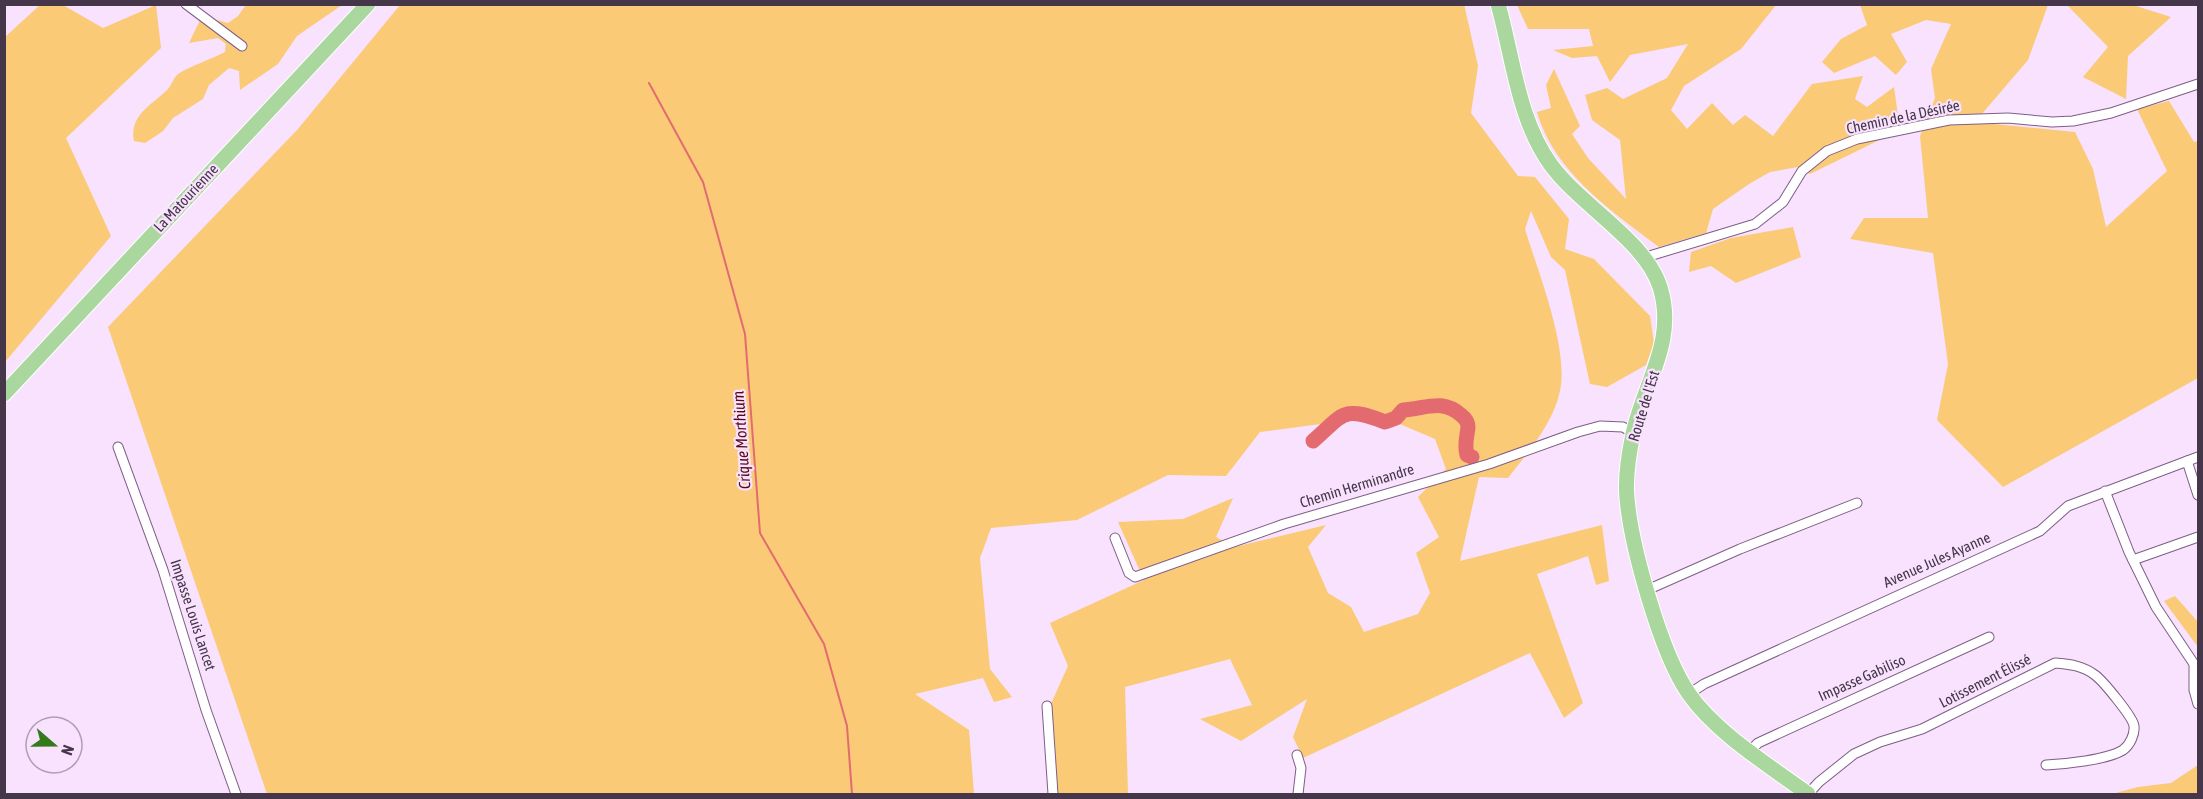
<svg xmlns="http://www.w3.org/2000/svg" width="2203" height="799" font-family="'Asap Condensed',sans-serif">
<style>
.green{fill:#faca77}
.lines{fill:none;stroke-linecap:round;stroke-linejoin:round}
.stream{stroke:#e36b70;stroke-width:2}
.river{stroke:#e36b70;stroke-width:15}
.street-casing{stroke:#7e5e86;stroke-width:11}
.primary-casing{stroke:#fff;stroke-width:17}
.street{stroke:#fff;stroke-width:9}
.primary{stroke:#aad79e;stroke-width:15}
.labels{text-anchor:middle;stroke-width:4.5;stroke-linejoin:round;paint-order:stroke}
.street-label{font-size:15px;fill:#453749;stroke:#f8e2fd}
.water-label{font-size:16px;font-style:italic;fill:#550814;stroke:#f8e2fd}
</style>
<rect width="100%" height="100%" fill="#f8e2fd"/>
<g class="green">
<path d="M 1464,4 L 1478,66 L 1471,113 L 1518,176 L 1535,177 L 1569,219 L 1565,249 L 1594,259 L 1650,316 L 1654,343 L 1646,365 L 1607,387 L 1590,384 L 1565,270 L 1551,257 L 1531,211 L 1525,229 C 1538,272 1569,348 1560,391 C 1554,422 1527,454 1508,478 L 1479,477 L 1460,561 L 1602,525 L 1609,581 L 1596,585 L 1588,556 L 1537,574 L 1583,703 L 1564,718 L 1530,653 L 1303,758 L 1293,737 L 1307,699 L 1241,741 L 1200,719 L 1252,705 L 1230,659 L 1125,687 L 1128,794 L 1057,794 L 1049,708 L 1068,666 L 1050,623 L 1144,580 L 1118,522 L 1183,519 L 1233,498 L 1216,537 L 1234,547 L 1326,525 L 1308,547 L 1328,593 L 1351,607 L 1364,632 L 1418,614 L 1430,593 L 1416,553 L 1439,537 L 1418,497 L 1446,469 L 1435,439 L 1381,416 L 1260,432 L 1226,476 L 1168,475 L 1077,520 L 991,528 L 980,558 L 990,669 L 1012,697 L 994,702 L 983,678 L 915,694 L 969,730 L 974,794 L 267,794 L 108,327 L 298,129 L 400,5 Z"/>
<polygon points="40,5 63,5 103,28 156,5 161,48 66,138 111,236 5,362 5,37"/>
<path d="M 246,5 L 342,5 L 297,36 L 278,64 L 240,90 L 239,71 L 229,68 L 209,85 L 203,99 L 173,118 L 163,131 L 145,143 L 134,141 C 129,115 152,105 167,90 C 172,85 173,78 178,74 C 192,65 210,60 225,52 L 226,44 L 218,38 L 189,43 L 202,16 L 228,23 L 238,16 Z"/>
<path d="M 1517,5 L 1776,5 L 1741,49 L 1684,86 L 1671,110 L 1687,129 L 1712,103 L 1733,125 L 1745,115 L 1773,136 L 1812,84 L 1863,76 L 1855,99 L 1867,107 L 1894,87 L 1900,130 L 1810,174 L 1798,167 L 1770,172 L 1749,184 L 1713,209 L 1706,233 L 1659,247 C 1611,211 1554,172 1537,112 L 1551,108 L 1546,85 L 1554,69 L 1580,126 L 1572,134 L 1588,158 L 1626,199 L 1620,140 L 1592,120 L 1585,95 L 1607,88 L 1623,99 L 1667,78 L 1688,44 L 1630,55 L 1610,82 L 1597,56 L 1572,58 L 1553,50 L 1593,46 L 1589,29 L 1528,29 Z"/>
<polygon points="1860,5 2048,5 2028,60 1975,122 2075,132 2093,169 2106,227 2167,171 2137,109 2169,101 2194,142 2198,141 2198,378 2003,487 1937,420 1948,364 1933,253 1850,239 1864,218 1928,218 1920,136 1935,98 1931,69 1951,24 1926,20 1891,34 1907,62 1896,75 1875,56 1834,73 1822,62 1841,39 1867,25"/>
<polygon points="2067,5 2133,5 2171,17 2128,56 2126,99 2083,77 2108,47"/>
<polygon points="1793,227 1801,257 1736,283 1711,266 1689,272 1691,252 1731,238"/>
<polygon points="2175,596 2198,622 2198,647 2164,601"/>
<polygon points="2198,765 2198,794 2112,794 2138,787 2171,783"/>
</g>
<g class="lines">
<polyline class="stream" points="649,83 703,182 745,334 760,533 824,644 847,726 852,794"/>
<path class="river" d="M 1313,441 C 1344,414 1342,405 1385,422 L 1396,418 L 1403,410 C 1425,409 1442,398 1461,415 C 1465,418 1468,422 1468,427 C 1467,438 1464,444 1467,455 L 1472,457"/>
<g class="street-casing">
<g id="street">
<polyline points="186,4 242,46"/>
<polyline points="1646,257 1755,224 1783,202 1802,171 1827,151 1857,139 1949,120 2008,118 2052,122 2073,121 2111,113 2198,84"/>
<polyline points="118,447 163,570 206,710 236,794"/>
<polyline points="2187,461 2198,495"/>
<polyline points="2105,491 2129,552 2156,607 2194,664 2194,690 2198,704"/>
<polyline points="1115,538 1129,573 1135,577 1284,524 1489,464 1578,432 1600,426 1623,427 1633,433"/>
<polyline points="2133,560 2198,537"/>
<polyline points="1647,590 1740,549 1857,503"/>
<polyline points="1689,694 1704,684 2040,531 2068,506 2198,457"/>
<polyline points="1047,706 1053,794"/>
<polyline points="1750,751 1758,743 1989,637"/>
<polyline points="1297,755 1301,768 1298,794"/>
<path d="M 1808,794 L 1819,782 L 1854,754 L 1880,742 L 1922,729 L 2055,663 C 2070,664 2083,666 2095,675 C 2103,681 2133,717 2134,726 C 2135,734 2130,745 2123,750 C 2107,760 2065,764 2046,765"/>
</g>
</g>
<g class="primary-casing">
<g id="primary">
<path d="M 1498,4 C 1513,57 1518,120 1551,165 C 1582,207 1645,240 1660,287 C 1677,341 1644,383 1633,434 C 1629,453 1625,478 1627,498 C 1631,546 1661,654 1689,694 C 1716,733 1770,766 1808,794"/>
<polyline points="4,394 368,4"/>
</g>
</g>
<use href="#street" class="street"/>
<use href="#primary" class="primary"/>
</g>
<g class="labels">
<g class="street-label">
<text transform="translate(1903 117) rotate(-12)" y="5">Chemin de la Désirée</text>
<text transform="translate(186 198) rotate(-47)" y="5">La Matourienne</text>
<text transform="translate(1644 406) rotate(-73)" y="5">Route de l'Est</text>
<text transform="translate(1357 486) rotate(-17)" y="5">Chemin Herminandre</text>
<text transform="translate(1937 560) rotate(-24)" y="5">Avenue Jules Ayanne</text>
<text transform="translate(193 615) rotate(72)" y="5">Impasse Louis Lancet</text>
<text transform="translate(1862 678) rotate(-24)" y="5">Impasse Gabiliso</text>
<text transform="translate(1985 681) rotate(-27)" y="5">Lotissement Élissé</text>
</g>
<g class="water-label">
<text transform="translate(741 440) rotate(-94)" y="6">Crique Morthium</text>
</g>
</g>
<rect width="2203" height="799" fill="none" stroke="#453749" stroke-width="12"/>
<g transform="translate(54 745) rotate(110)"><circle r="28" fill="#f8e2fd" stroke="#b09eb5" stroke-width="1.5"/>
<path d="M0-4.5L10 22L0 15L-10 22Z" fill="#337a1d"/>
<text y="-9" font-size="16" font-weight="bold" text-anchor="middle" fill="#453749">N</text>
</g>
</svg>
